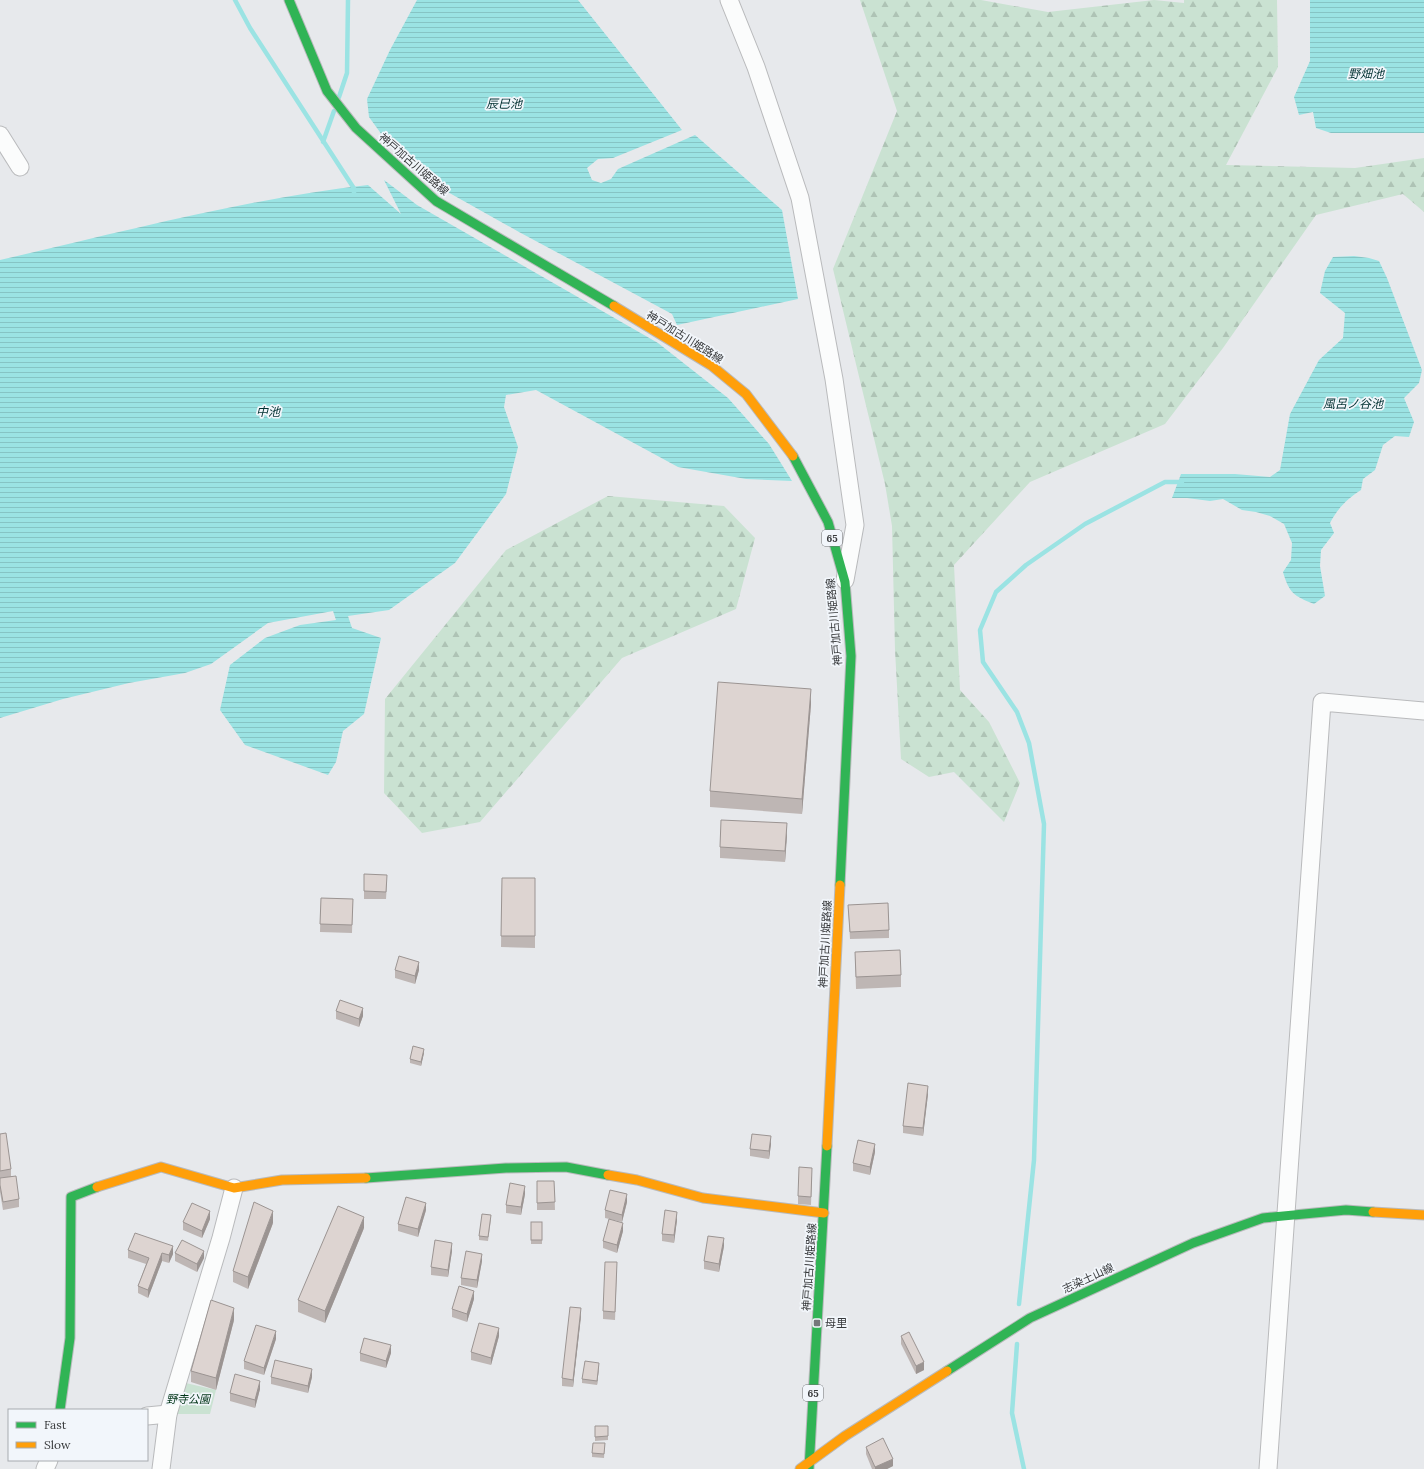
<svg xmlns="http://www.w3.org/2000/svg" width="1424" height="1469" font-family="Lora,'Noto Sans JP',serif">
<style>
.forest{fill:url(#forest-firs)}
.park{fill:#cae2d2}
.water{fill:url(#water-rules)}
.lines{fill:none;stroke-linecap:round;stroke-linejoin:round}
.stream{stroke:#9be3e3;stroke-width:4.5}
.street-casing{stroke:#b9babc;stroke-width:19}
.fast-casing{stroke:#b9babc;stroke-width:11}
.slow-casing{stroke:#b9babc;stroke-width:11}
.street{stroke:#fbfcfc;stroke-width:17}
.fast{stroke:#30b455;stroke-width:9}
.slow{stroke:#ff9f0a;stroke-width:9}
.wall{fill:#beb6b4}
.shaded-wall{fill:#9b9492}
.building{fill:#ddd4d1;stroke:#9b9492}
.poi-dot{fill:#75777a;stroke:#f2f6fb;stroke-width:1.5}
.labels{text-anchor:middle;stroke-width:3.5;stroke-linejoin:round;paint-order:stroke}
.shield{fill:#f2f6fb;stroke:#707275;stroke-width:1}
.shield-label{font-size:10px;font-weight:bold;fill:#383a3c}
.street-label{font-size:11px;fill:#383a3c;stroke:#f2f6fb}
.poi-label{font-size:11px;fill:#383a3c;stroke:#f2f6fb;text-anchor:start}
.park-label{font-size:11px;font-style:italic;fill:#003416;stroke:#f2f6fb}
.water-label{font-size:12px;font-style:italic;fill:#003031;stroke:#f2f6fb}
</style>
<defs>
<pattern id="forest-firs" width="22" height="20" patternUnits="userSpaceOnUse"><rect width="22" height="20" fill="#cae2d2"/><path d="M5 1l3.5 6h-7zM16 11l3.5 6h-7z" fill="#aec3b5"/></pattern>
<pattern id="water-rules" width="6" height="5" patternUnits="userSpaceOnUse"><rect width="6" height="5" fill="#9be3e3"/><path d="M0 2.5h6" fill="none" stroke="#86c4c4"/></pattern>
</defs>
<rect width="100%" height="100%" fill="#e7e9ec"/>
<g class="forest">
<polygon points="860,0 981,0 1048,12 1154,0 1184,3 1184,0 1277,0 1278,67 1226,165 1355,168 1424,158 1424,212 1403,194 1316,215 1223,348 1165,424 1030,482 954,565 960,690 989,722 1020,783 1004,822 954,772 929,777 901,759 895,650 892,526 885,484 833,269 897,111"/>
<polygon points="608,496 724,506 755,538 736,609 622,658 480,822 422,833 384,793 385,699 506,550"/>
</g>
<polygon class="park" points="177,1381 216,1390 210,1414 168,1414"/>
<g class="water">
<polygon points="417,0 578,0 682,130 613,158 598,159 587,168 592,180 601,183 611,179 618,169 695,135 782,210 798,299 677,325 672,314 519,232 437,186 382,135 369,117 367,99 390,50"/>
<polygon points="1310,0 1424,0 1424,133 1331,133 1316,128 1313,112 1299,115 1294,97 1310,61"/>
<path d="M 384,180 L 417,205 L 658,343 L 728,398 L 769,444 L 792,481 L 746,479 L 678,467 L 536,390 L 506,395 L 504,407 L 518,447 L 506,494 L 455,563 L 389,610 L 348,616 L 352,628 L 381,638 L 364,714 L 343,731 L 336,762 L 328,775 L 245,745 L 220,710 L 230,665 L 265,638 L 300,625 L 336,620 L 333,611 L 268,623 L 211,664 L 185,673 L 129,683 L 63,699 L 0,718 L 0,260 C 122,232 244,199 368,185 L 401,214 Z"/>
<path d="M 1354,256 L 1369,258 L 1379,261 L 1387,278 L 1422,370 L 1419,383 L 1404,398 L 1414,422 L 1409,437 L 1395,436 L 1383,445 L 1375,470 L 1363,479 L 1361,490 C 1347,499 1338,508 1330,523 L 1334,533 L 1321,550 L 1320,566 L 1325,596 L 1314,604 C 1294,596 1289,593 1283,572 L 1291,560 L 1292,543 L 1284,524 L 1270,516 L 1256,512 L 1242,510 L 1223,499 L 1210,501 L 1187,498 L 1172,498 L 1181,474 L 1235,474 L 1270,477 L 1280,470 L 1290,414 L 1319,360 L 1343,338 L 1345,313 L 1320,293 L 1325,271 L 1333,257 Z"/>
</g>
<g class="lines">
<g class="stream">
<polyline points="235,0 250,28 355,190 354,192"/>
<polyline points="339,97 347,73 348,0"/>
<polyline points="323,142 334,111"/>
<polyline points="1019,1304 1034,1160 1044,824 1029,743 1017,712 983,662 980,630 996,592 1026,565 1085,524 1165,482 1182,482"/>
<polyline points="1017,1344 1012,1413 1024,1469"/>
</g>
<g class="street-casing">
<g id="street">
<polyline points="729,0 756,67 800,198 834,379 855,525 845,580"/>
<polyline points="0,135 20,167"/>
<polyline points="147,1416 168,1414"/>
<polyline points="45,1469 49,1460"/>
<polyline points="161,1469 168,1414 221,1238 234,1188"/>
<polyline points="1268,1469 1322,702 1424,711"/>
</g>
</g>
<g class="fast-casing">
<g id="fast">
<polyline points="289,0 327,91 356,128 436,201 614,306"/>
<polyline points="793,456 828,522 845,582 851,656 840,885"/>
<polyline points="366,1178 506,1168 566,1167 608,1175"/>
<polyline points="947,1371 1030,1318 1193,1243 1263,1218 1346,1210 1373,1212"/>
<polyline points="60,1410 70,1338 71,1197 97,1187"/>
<polyline points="809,1469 827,1146"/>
</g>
</g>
<g class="slow-casing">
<g id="slow">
<polyline points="614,306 712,366 746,394 793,456"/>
<polyline points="827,1146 840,885"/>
<polyline points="608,1175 637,1180 703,1198 824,1213"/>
<polyline points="97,1187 161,1167 234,1188 282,1180 366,1178"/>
<polyline points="1373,1212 1424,1215"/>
<polyline points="800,1469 845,1436 947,1371"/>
</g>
</g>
<use href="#street" class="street"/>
<use href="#fast" class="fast"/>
<use href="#slow" class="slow"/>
</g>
<g class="wall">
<polygon points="811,704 802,814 710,807 710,791"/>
<polygon points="787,835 785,862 720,858 720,847"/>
<polygon points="364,874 387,883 386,899 364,899"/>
<polygon points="502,878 535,878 535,948 501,947"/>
<polygon points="321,898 353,899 352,933 320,932"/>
<polygon points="848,905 889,930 889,938 850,939"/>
<polygon points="855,952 901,975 901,987 856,989"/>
<polygon points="395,970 419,970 415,984 395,978"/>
<polygon points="336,1011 363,1016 359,1027 336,1019"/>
<polygon points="424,1053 421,1066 410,1063 410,1059"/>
<polygon points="928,1094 923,1136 903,1133 903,1126"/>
<polygon points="0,1134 11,1169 11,1177 0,1178"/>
<polygon points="771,1144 769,1159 750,1156 750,1149"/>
<polygon points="875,1152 870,1175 853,1171 853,1163"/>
<polygon points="812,1176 811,1205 798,1204 798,1196"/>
<polygon points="0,1178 19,1199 19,1207 3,1210 0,1192"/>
<polygon points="537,1181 554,1181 555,1210 537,1210"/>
<polygon points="525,1194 521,1215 506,1213 506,1205"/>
<polygon points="627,1202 622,1222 605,1218 605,1210"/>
<polygon points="426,1210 418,1237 398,1231 398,1224"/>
<polygon points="210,1219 202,1238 183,1230 183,1222"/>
<polygon points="491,1219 488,1241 479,1240 479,1236"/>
<polygon points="677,1220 674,1243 662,1241 662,1234"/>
<rect x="531" y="1222" width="11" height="22"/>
<polygon points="273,1223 248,1289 233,1282 233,1271"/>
<polygon points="364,1228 325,1323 298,1312 298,1300"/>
<polygon points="623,1231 617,1253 603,1248 603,1241"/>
<polygon points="724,1246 719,1272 704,1269 704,1261"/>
<polygon points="128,1250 173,1254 169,1263 162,1261 148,1298 138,1293 138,1286 146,1264 128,1258"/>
<polygon points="452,1251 448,1277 431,1275 431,1267"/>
<polygon points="175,1253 204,1258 197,1272 175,1261"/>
<polygon points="482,1261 477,1288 461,1285 461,1278"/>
<polygon points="617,1270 615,1320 603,1319 603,1311"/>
<polygon points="474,1299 467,1322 452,1317 452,1309"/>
<polygon points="581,1316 573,1387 562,1386 562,1378"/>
<polygon points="234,1320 216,1390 191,1382 191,1371"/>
<polygon points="499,1336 491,1365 471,1360 471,1352"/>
<polygon points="901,1336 924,1370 916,1374 901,1344"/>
<polygon points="276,1339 264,1375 244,1369 244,1361"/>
<polygon points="360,1353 391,1353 386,1368 360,1361"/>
<polygon points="599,1367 597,1385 582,1383 582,1379"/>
<polygon points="271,1377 312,1377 308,1393 271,1384"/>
<polygon points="260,1389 255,1408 230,1401 230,1393"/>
<polygon points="595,1426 608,1426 608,1440 595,1441"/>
<polygon points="605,1443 604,1458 592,1457 592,1453"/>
<polygon points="866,1447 893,1466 887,1469 872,1469 866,1454"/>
</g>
<g class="shaded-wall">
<polygon points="811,689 811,704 802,814 802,799"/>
<polygon points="787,823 787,835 785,862 785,851"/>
<polygon points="419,962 419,970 415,984 415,976"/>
<polygon points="363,1008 363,1016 359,1027 359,1019"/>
<polygon points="424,1049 424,1053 421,1066 421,1062"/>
<polygon points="928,1086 928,1094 923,1136 923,1128"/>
<polygon points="771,1136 771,1144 769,1159 769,1151"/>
<polygon points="875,1144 875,1152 870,1175 870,1167"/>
<polygon points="525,1186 525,1194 521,1215 521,1207"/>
<polygon points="627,1194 627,1202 622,1222 622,1215"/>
<polygon points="426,1203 426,1210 418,1237 418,1229"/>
<polygon points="210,1211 210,1219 202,1238 202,1231"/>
<polygon points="273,1211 273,1223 248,1289 248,1277"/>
<polygon points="677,1212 677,1220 674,1243 674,1235"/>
<polygon points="364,1217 364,1228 325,1323 325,1311"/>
<polygon points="623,1223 623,1231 617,1253 617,1245"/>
<polygon points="724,1238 724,1246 719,1272 719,1264"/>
<polygon points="452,1243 452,1251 448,1277 448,1270"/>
<polygon points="173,1246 173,1254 169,1263 169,1255"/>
<polygon points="204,1251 204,1258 197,1272 197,1264"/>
<polygon points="162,1253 162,1261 148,1298 148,1290"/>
<polygon points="482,1254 482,1261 477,1288 477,1280"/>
<polygon points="474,1291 474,1299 467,1322 467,1314"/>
<polygon points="234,1308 234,1320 216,1390 216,1378"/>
<polygon points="581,1308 581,1316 573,1387 573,1380"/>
<polygon points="499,1328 499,1336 491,1365 491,1358"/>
<polygon points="276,1331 276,1339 264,1375 264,1368"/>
<polygon points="391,1345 391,1353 386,1368 386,1361"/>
<polygon points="924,1362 924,1370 916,1374 916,1366"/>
<polygon points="599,1363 599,1367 597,1385 597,1381"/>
<polygon points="312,1369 312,1377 308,1393 308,1386"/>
<polygon points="260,1381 260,1389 255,1408 255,1400"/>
<polygon points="893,1459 893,1466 887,1469 875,1469 875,1467"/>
</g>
<g class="building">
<polygon points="718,682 811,689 802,799 710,791"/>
<polygon points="721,820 787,823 785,851 720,847"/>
<polygon points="364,874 387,875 386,892 364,891"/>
<polygon points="502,878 535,878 535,936 501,936"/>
<polygon points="321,898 353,899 352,925 320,924"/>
<polygon points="888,903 889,930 850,932 848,905"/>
<polygon points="900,950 901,975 856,977 855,952"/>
<polygon points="399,956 419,962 415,976 395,970"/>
<polygon points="340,1000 363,1008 359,1019 336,1011"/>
<polygon points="413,1046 424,1049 421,1062 410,1059"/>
<polygon points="908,1083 928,1086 923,1128 903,1126"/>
<polygon points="6,1133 11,1169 0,1171 0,1134"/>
<polygon points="752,1134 771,1136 769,1151 750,1149"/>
<polygon points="858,1140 875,1144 870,1167 853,1163"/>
<polygon points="799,1167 812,1168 811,1197 798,1196"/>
<polygon points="16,1176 19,1199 3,1202 0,1185 0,1178"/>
<polygon points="537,1181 554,1181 555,1202 537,1203"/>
<polygon points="510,1183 525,1186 521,1207 506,1205"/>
<polygon points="610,1190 627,1194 622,1215 605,1210"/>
<polygon points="406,1197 426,1203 418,1229 398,1224"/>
<polygon points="254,1202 273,1211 248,1277 233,1271"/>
<polygon points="192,1203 210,1211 202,1231 183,1222"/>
<polygon points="338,1206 364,1217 325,1311 298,1300"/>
<polygon points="665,1210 677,1212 674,1235 662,1234"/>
<polygon points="482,1214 491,1215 488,1237 479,1236"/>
<polygon points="609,1219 623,1223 617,1245 603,1241"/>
<rect x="531" y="1222" width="11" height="18"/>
<polygon points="135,1233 173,1246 169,1255 162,1253 148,1290 138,1286 149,1258 128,1250"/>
<polygon points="708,1236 724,1238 719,1264 704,1261"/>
<polygon points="182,1240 204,1251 197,1264 175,1253"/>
<polygon points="435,1240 452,1243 448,1270 431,1267"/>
<polygon points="466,1251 482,1254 477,1280 461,1278"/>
<polygon points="605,1262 617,1262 615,1312 603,1311"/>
<polygon points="459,1286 474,1291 467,1314 452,1309"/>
<polygon points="211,1300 234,1308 216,1378 191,1371"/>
<polygon points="570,1307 581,1308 573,1380 562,1378"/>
<polygon points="479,1323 499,1328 491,1358 471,1352"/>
<polygon points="256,1325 276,1331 264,1368 244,1361"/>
<polygon points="909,1332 924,1362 916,1366 901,1336"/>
<polygon points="364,1338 391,1345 386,1361 360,1353"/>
<polygon points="275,1360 312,1369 308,1386 271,1377"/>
<polygon points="585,1361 599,1363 597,1381 582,1379"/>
<polygon points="235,1374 260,1381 255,1400 230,1393"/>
<polygon points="595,1426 608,1426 608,1436 595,1437"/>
<polygon points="883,1438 893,1459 875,1467 866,1447"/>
<polygon points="593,1443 605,1443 604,1454 592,1453"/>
</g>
<rect class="poi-dot" x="813" y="1319" width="8" height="8" rx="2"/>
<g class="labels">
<g class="shield">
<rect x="822" y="530" width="20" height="16" rx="3"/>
<rect x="803" y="1385" width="20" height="16" rx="3"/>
</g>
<g class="shield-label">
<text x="832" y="542">65</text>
<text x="813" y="1397">65</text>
</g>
<g class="street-label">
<text transform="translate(414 164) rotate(41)" y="4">神戸加古川姫路線</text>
<text transform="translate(685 337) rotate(32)" y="4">神戸加古川姫路線</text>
<text transform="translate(834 622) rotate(-95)" y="4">神戸加古川姫路線</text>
<text transform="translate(825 944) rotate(-87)" y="4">神戸加古川姫路線</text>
<text transform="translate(809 1267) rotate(-86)" y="4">神戸加古川姫路線</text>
<text transform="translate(1088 1278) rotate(-25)" y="4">志染土山線</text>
</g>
<g class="poi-label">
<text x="825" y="1327">母里</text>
</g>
<g class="park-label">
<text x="188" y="1403">野寺公園</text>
</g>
<g class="water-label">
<text x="1366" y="78">野畑池</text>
<text x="504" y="108">辰巳池</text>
<text x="1353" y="408">風呂ノ谷池</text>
<text x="268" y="416">中池</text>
</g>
</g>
<rect x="8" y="1409" width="140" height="52" fill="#f2f6fb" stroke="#a8abaf"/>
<rect x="16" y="1422" width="20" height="6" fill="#30b455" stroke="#a8abaf"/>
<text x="44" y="1429" font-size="12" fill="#383a3c">Fast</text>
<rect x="16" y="1442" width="20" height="6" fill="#ff9f0a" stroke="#a8abaf"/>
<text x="44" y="1449" font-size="12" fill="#383a3c">Slow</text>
</svg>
